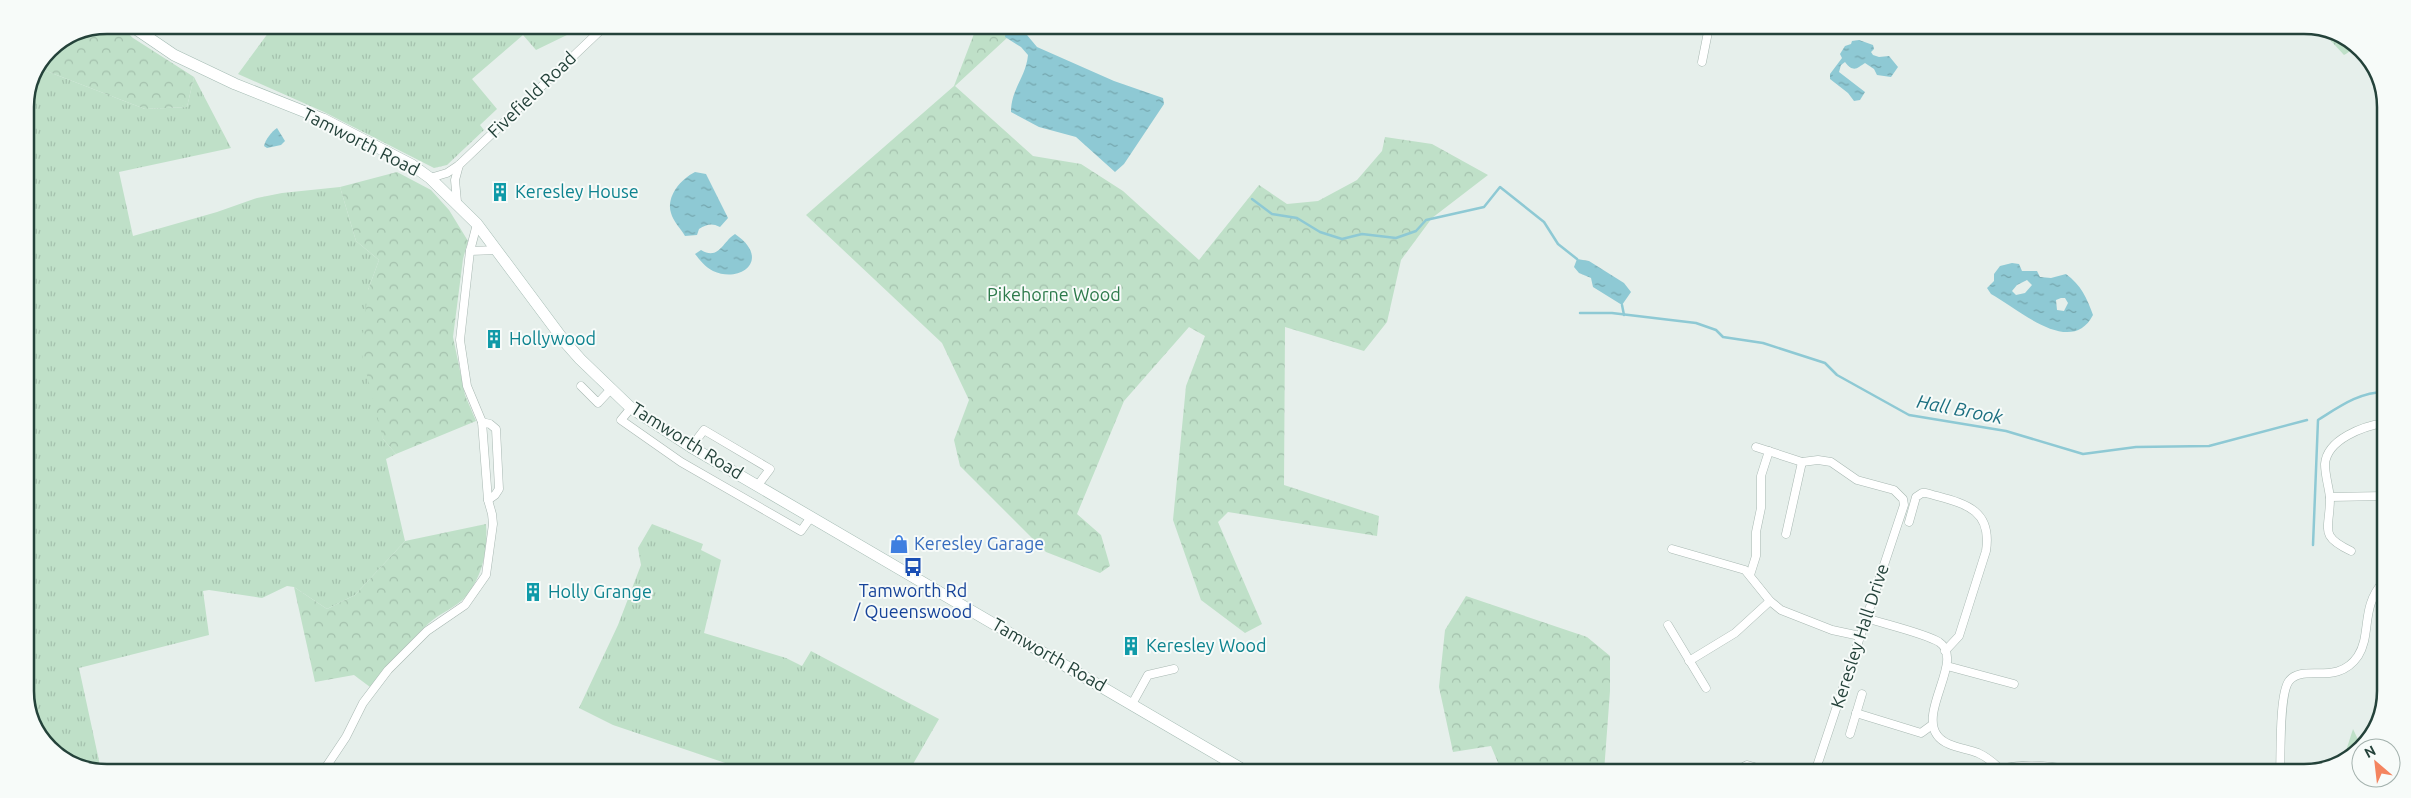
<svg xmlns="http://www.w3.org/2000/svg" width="2411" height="798" font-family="Ubuntu,sans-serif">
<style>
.grass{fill:url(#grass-tufts)}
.forest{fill:url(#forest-crowns)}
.water{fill:url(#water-ripples);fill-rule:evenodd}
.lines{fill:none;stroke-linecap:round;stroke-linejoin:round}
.stream{stroke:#8ec9d4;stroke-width:2.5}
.street-casing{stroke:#a8b8b2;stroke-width:9}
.secondary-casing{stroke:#a4bbb3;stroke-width:12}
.street{stroke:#fff;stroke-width:8}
.secondary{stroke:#fff;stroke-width:11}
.labels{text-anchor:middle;stroke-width:4;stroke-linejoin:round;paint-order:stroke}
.street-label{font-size:18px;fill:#24423a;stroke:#f7fbf9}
.culture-label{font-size:18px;fill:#0d838f;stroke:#f7fbf9;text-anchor:start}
.park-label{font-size:18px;fill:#2d7a4b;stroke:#f7fbf9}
.shop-label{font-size:18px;fill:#366cbe;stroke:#f7fbf9;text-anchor:start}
.transit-label{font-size:18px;fill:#164399;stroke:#f7fbf9}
.water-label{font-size:19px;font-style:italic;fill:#1c6f80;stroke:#f7fbf9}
.rim{fill:none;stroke:#24423a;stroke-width:2.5}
</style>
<defs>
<pattern id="grass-tufts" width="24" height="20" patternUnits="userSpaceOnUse" patternTransform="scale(1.25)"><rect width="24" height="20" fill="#bfe0c8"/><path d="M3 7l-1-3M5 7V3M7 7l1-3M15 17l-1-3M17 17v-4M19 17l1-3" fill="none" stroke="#a4c1ad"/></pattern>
<pattern id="forest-crowns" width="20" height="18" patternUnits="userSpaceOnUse" patternTransform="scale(1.25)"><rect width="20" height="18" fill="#bfe0c8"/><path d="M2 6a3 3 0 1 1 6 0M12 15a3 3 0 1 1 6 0" fill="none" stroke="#a4c1ad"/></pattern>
<pattern id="water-ripples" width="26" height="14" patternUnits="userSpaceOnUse" patternTransform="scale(1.25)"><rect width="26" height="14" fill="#8ec9d4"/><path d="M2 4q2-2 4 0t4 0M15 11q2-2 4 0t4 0" fill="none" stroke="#74a5ad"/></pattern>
</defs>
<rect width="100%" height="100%" fill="#e6efeb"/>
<g class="grass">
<polygon points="274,25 579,26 569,34 536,50 523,35 472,79 497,109 480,125 484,130 447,165 434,168 324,112 238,74"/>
<polygon points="2319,28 2326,28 2357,47 2344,55"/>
<polygon points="41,69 145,109 187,107 194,77 231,148 119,172 133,236 217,212 257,198 282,193 340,187 356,241 379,260 368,290 383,439 396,454 386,459 405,541 355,595 327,609 294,587 287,586 262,598 209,590 203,591 209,635 79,668 101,770 85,770 45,745 25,697 25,107"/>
<polygon points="652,524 703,544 701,550 721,560 704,633 786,658 802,666 811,651 939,719 909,771 749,771 613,725 579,708 618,625 641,565 638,548"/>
<polygon points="2353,729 2361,746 2354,756 2343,760"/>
</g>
<g class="forest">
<polygon points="107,25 119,25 133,38 194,77 187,107 145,109 41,69 49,49"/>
<polygon points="977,26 1020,26 955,86 1033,156 1081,164 1123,191 1199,260 1259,185 1287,204 1318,201 1357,180 1382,151 1385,137 1432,144 1488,175 1432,218 1401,260 1387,322 1364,351 1285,327 1284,485 1379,516 1377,536 1228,512 1218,522 1262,624 1245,633 1201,600 1173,520 1186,386 1205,336 1189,327 1124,401 1077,514 1101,535 1110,566 1100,573 1046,552 960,466 954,440 969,400 942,343 806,215 954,86"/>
<polygon points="397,172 431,190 449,210 468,241 463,259 453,337 465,395 476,421 396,454 383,439 361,351 368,290 379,260 356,241 340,187"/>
<path d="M 486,524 C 488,549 483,576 466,596 C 457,607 440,613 429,623 C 408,643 389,665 370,687 L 354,675 L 315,682 L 294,587 L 327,609 L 355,595 L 405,541 Z"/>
<polygon points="1466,596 1587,637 1610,656 1610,691 1604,772 1510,772 1499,765 1491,746 1453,752 1439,687 1445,630"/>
</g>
<g class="water">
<path d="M 1015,28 L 1027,35 L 1037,47 L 1114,81 L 1163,98 L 1164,104 L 1124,164 L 1115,172 L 1076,137 L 1039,127 L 1011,112 C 1011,89 1026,77 1028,55 L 1021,47 L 1005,37 L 1006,30 Z"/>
<path d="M 1859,40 L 1873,45 L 1874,49 L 1871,52 L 1873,55 L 1879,57 L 1889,56 L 1898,67 L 1891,77 L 1877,75 L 1874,69 L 1865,63 C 1858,67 1854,74 1845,62 L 1841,65 L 1839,72 L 1865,92 L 1860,100 L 1854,101 L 1848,93 L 1830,79 L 1830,74 L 1842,58 L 1840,54 L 1845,46 L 1851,44 L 1852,41 Z"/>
<path d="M 277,128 L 285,141 L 281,145 L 267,148 L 264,146 C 265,140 272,131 277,128 Z"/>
<path d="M 695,172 L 706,174 L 728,218 L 720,227 C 712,223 707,224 699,229 L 697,235 L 685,236 C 681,229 673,221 671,213 C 666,196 681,179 695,172 Z"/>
<path d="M 735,234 C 772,259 741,284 713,271 C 705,267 700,260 695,254 L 701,250 C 719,261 723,241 735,234 Z"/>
<polygon points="1577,259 1589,261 1624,283 1631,292 1622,305 1593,287 1591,278 1579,273 1574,267"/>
<path d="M 2012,263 L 2019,264 L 2022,271 L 2037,271 L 2040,277 L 2051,278 L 2066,274 C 2081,285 2087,298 2093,315 C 2071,358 2017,308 1991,294 L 1987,288 L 1994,281 L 1994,274 L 2000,266 ZM 2027,280 L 2032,285 L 2025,293 L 2016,295 L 2012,291 L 2017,285 ZM 2061,298 L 2065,298 L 2068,303 L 2064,311 L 2057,310 L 2056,300 Z"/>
</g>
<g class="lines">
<g class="stream">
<polyline points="1252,199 1272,214 1297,218 1320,232 1342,239 1362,234 1396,238 1416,231 1426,220 1484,207 1500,187 1544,222 1558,244 1577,259"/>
<polyline points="1622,305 1624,315"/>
<polyline points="1580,313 1612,313 1696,323 1716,330 1723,337 1763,343 1825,363 1837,375 1909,415 2006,431 2083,454 2136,447 2209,446 2307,420"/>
<path d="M 2313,545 L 2318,420 C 2339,407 2359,392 2385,392"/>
</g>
<g class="street-casing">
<g id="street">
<polyline points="1702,62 1709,27"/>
<polyline points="430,178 447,173 459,165 605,26"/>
<polyline points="457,202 455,180 459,165"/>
<polyline points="470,251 497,250"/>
<polyline points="581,386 598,403 611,389"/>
<polyline points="631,408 621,420 681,462 801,531 811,517"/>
<polyline points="482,422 490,424 496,429 499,489 495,495 488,500"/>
<polyline points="691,447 704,430 770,469 758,485"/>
<polyline points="1756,447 1802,462 1818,460 1831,462 1857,480 1894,490 1903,499 1904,505 1815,772"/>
<polyline points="2330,497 2384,496"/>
<path d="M 1909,522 L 1916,497 L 1922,493 L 1926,493 C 1960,503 1993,506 1986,551 L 1959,636 L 1945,651"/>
<polyline points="1786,534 1802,462"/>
<polyline points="1672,549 1745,570 1770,601 1781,610 1832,630 1860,636"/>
<path d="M 2351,551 C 2318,535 2330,530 2330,498 C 2329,487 2325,476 2325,464 C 2327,439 2364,426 2384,423"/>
<polyline points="1750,575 1756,556 1756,532 1761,508 1761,476 1769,451"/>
<path d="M 1866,618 C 1884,624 1924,633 1939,642 C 1965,659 1919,710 1937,735 C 1945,747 1966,748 1978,753 C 1987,757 1993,762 2000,769"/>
<polyline points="1668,625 1706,688"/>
<polyline points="1689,661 1735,633 1770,601"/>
<polyline points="1947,666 2014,684"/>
<polyline points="1132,704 1148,675 1174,669"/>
<polyline points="1856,713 1921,733 1932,725"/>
<polyline points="1850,734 1862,694"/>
<polyline points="324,770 346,737 363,703 388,670 427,631 465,605 486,575 493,524 492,514 488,500 482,422 467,386 460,340 470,251 477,224"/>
<polyline points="1734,772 1747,765 1771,772"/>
<path d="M 1998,773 L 2000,769 C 2032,761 2060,768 2092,773"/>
<path d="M 2280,773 C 2281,755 2279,694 2289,681 C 2303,663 2337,687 2358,656 C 2372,634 2360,607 2384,581"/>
</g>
</g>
<g class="secondary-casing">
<polyline id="secondary" points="130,25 174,55 235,84 323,119 412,165 430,178 477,224 565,342 580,359 631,408 691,447 1247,772"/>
</g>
<use href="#street" class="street"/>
<use href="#secondary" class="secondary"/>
</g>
<defs>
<g id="building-bare" transform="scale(1.5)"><path d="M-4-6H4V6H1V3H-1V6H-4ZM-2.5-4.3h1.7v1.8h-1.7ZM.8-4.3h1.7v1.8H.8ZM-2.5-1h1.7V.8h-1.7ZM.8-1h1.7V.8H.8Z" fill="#0f9aa8" stroke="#f7fbf9" stroke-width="2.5" paint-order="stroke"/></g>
<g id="shop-bare" transform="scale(1.5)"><path d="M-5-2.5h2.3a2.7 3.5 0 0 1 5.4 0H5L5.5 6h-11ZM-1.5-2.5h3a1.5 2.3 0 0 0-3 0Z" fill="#3f7fe0" stroke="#f7fbf9" stroke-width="2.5" paint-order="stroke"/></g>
<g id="bus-bare" transform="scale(1.5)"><path d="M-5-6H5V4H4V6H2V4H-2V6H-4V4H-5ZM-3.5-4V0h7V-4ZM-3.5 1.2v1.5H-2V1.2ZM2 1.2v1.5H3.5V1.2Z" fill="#1a4fb4" stroke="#f7fbf9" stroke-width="2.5" paint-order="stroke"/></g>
</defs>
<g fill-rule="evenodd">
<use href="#building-bare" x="500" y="192"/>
<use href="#building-bare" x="494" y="339"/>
<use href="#shop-bare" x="899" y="544"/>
<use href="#bus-bare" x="913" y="567"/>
<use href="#building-bare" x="533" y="592"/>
<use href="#building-bare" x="1131" y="646"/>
</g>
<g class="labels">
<g class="street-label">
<text transform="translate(532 95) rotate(-44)" y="6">Fivefield Road</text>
<text transform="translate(361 142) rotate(27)" y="6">Tamworth Road</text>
<text transform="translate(687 441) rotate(32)" y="6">Tamworth Road</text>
<text transform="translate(1860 636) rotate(-72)" y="6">Keresley Hall Drive</text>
<text transform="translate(1049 655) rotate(30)" y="6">Tamworth Road</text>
</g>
<g class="culture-label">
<text x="515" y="198">Keresley House</text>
<text x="509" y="345">Hollywood</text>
<text x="548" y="598">Holly Grange</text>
<text x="1146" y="652">Keresley Wood</text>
</g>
<g class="park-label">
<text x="1054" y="301">Pikehorne Wood</text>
</g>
<g class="shop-label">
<text x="914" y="550">Keresley Garage</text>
</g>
<g class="transit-label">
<text x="913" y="597">Tamworth Rd<tspan x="913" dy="21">/ Queenswood</tspan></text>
</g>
<g class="water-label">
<text transform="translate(1960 409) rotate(11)" y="7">Hall Brook</text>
</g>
</g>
<path d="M0 0H2411V798H0ZM107 34H2304A73 73 0 0 1 2377 107V691A73 73 0 0 1 2304 764H107A73 73 0 0 1 34 691V107A73 73 0 0 1 107 34Z" fill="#f7fbf9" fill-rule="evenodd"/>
<path class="rim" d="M107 34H2304A73 73 0 0 1 2377 107V691A73 73 0 0 1 2304 764H107A73 73 0 0 1 34 691V107A73 73 0 0 1 107 34Z"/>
<g transform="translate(2376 763) rotate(332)"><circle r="24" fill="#f7fbf9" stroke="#a3b1ad"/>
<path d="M0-4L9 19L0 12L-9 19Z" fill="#f4845f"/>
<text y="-8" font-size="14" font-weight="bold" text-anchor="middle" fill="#24423a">N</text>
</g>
</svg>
